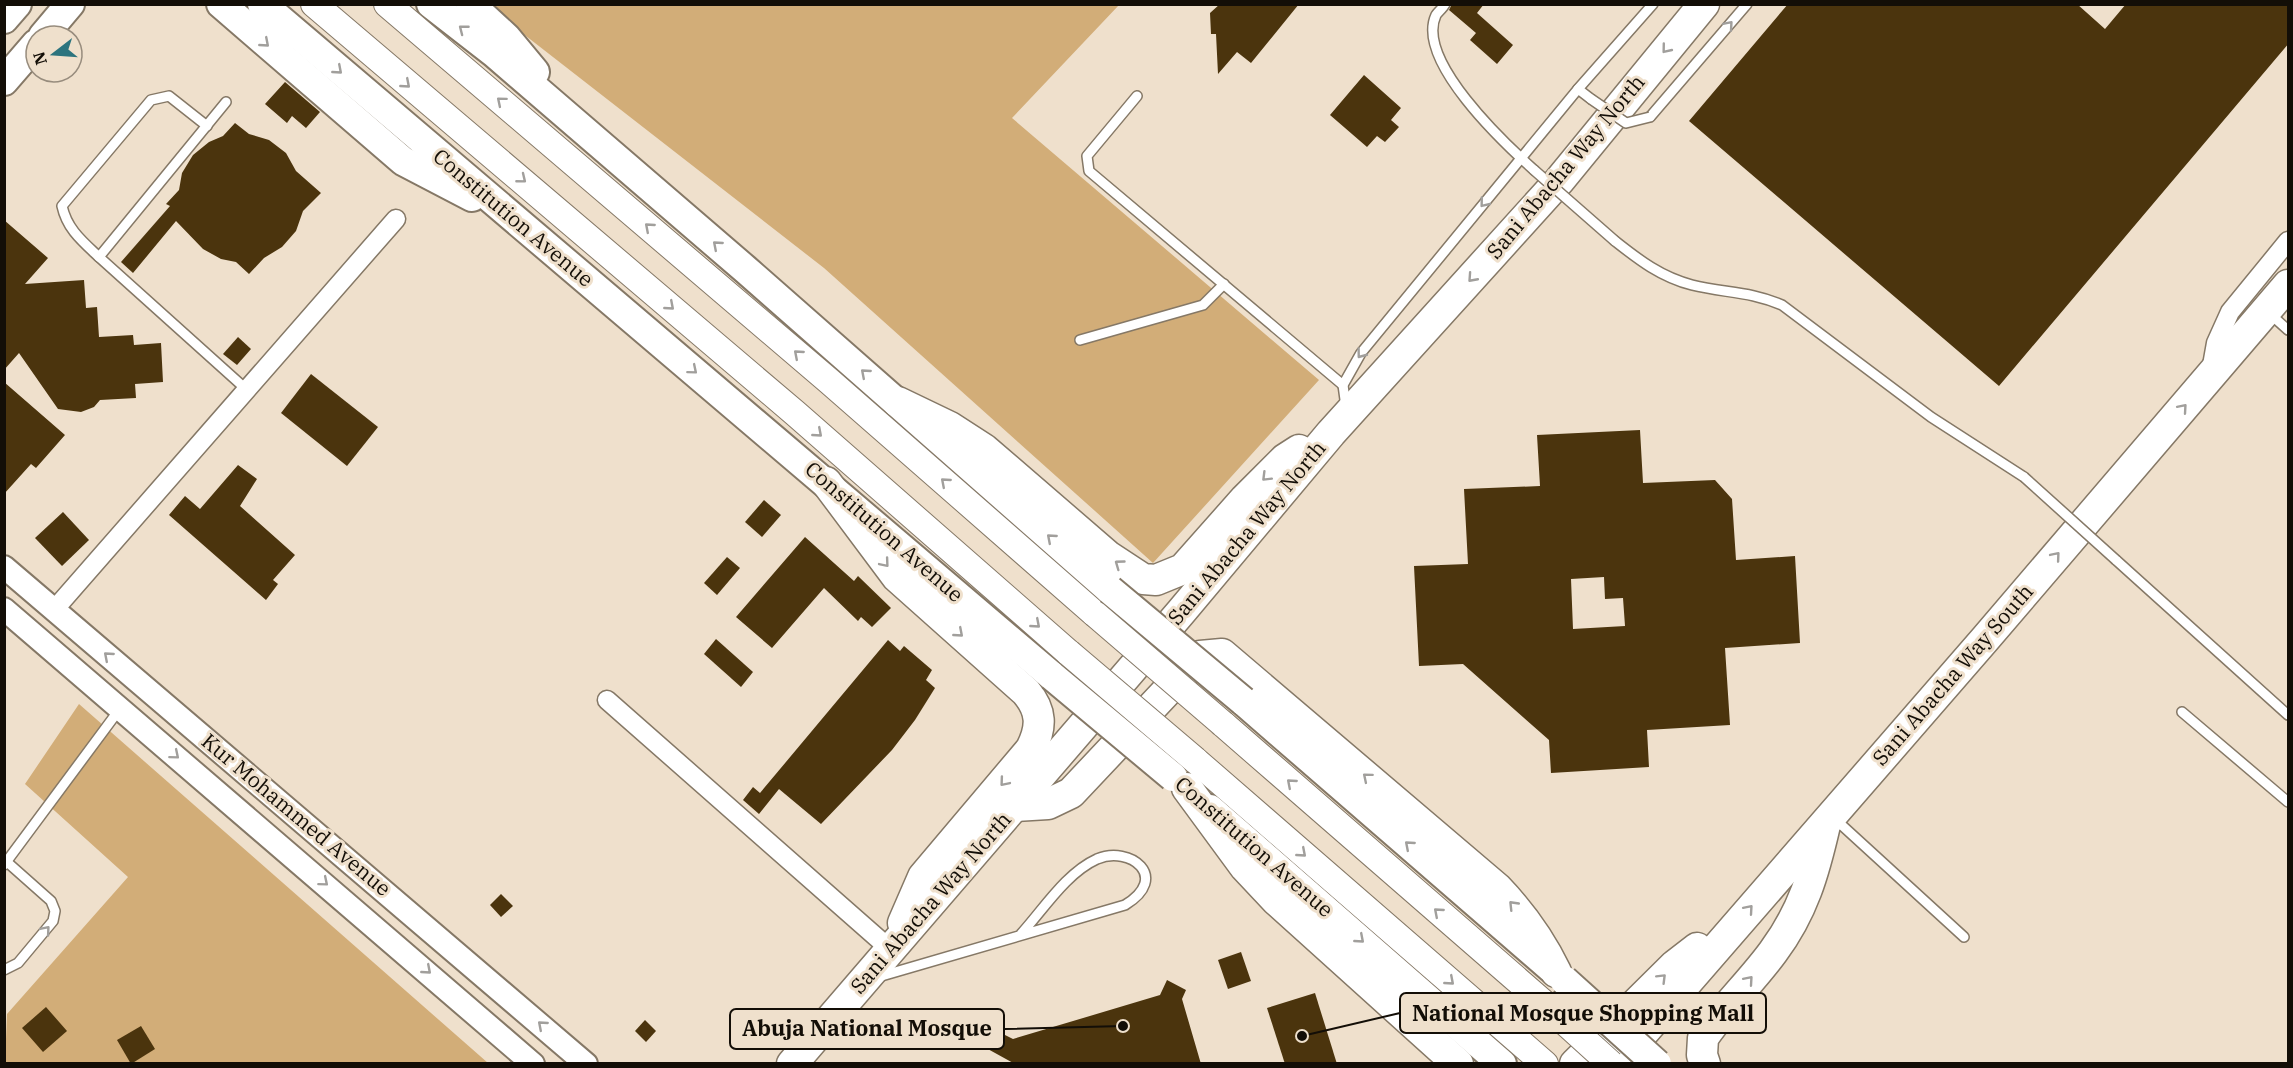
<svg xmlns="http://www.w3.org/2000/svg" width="2293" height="1068" font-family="'IBM Plex Serif',serif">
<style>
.green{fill:#d2ad78}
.building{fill:#4b340d;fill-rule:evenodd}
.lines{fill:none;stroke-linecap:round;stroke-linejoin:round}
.service-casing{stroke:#857866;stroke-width:12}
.minor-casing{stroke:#857866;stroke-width:21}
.tertiary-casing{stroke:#857866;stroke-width:26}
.secondary-casing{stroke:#857866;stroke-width:28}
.primary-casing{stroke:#857866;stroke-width:32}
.trunk-casing{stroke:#857866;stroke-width:33}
.service{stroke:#fff;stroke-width:9}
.minor{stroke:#fff;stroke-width:18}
.tertiary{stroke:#fff;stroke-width:22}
.secondary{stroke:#fff;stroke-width:26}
.primary{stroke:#fff;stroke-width:28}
.trunk{stroke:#fff;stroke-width:30}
.service-bridge-casing{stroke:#857866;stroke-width:12;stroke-linecap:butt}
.secondary-bridge-casing{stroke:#857866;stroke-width:28;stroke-linecap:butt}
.primary-bridge-casing{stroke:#857866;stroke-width:32;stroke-linecap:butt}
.service-bridge{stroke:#fff;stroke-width:9}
.secondary-bridge{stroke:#fff;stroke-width:26}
.primary-bridge{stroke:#fff;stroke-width:28}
.oneway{stroke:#a19f9c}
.labels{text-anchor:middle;stroke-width:6;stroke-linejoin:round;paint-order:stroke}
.street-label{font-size:21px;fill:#130e07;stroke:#efe0cc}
.leader{fill:none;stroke:#130e07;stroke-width:2}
.callout-dot{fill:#130e07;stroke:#efe0cc;stroke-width:2}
.callout{fill:#efe0cc;stroke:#130e07;stroke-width:2}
.callout-label{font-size:22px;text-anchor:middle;font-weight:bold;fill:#130e07}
</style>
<rect width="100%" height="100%" fill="#efe0cc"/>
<g class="green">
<polygon points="486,5 1119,5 1012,118 1319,380 1153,563 824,268"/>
<polygon points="79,704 488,1063 5,1064 7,1014 128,877 25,784"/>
</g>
<g class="building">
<polygon points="1220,4 1299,4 1251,63 1237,52 1218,74 1216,34 1211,34 1210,13"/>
<polygon points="1452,4 1484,4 1477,13 1513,45 1497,64 1470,40 1476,33 1449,10"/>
<polygon points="1788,4 2077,4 2105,29 2126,4 2289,4 2289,43 1999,386 1689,121"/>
<polygon points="1364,75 1401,108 1391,120 1399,127 1385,142 1377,136 1367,147 1330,115"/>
<polygon points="285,82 320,112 306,128 292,116 287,123 265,104"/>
<polygon points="235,123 249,134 269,140 286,153 296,171 321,193 303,211 296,231 282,247 264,258 249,274 236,262 221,259 203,249 176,221 133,273 121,262 170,206 166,204 179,190 182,173 193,155 209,142 223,136"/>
<polygon points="4,220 48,258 25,284 84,280 86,308 97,307 99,337 133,335 134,345 161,343 163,382 135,384 136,398 100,400 94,407 81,412 58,409 19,353 4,370"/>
<polygon points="238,337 251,349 237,365 223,354"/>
<polygon points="311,374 378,427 347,466 281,413"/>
<polygon points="4,382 65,435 36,468 31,464 4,494"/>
<path d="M 1640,430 L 1643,483 L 1715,480 L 1732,499 L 1736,560 L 1795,556 L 1800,643 L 1725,648 L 1730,725 L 1647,730 L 1649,767 L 1551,773 L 1549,740 L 1463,664 L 1419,666 L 1414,566 L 1468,564 L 1464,489 L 1540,486 L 1537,435 ZM 1604,577 L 1605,599 L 1623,598 L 1625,626 L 1573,629 L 1571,579 Z"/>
<polygon points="238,465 257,479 240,506 295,555 273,580 278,584 266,600 169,515 185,496 200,509"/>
<polygon points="764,500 781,515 762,537 745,522"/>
<polygon points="63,512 89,540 62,566 35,538"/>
<polygon points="805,537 854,581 858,576 891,608 872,627 861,617 858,621 824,588 772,648 736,617"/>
<polygon points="727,557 740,568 717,595 704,583"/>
<polygon points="716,639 753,672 741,687 704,654"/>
<polygon points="888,640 900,651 904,646 932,670 926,680 935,688 915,720 892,750 821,824 779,789 759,814 743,800 753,787 760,793"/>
<polygon points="501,894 513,906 501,917 490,905"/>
<polygon points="1241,952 1251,981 1228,989 1218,960"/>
<polygon points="1167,980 1186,990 1182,999 1201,1064 1015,1064 986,1048 995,1030 1013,1039 1160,995"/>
<polygon points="1315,993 1337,1064 1285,1064 1267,1008"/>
<polygon points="46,1007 67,1031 43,1052 22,1028"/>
<polygon points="645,1020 656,1031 646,1042 635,1031"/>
<polygon points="141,1026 155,1049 131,1064 117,1040"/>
</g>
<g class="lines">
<g class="service-casing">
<g id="service">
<path d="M 1445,4 C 1443,8 1438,12 1436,15 C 1415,60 1504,143 1534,170"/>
<polyline points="1578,89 1653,4"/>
<polyline points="1137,96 1087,156 1089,171 1343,385"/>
<polyline points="226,102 99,257 247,390"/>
<polyline points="1650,117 1747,4"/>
<path d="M 1615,241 C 1639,260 1661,277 1692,285 C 1724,293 1750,291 1782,305 L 1931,417 L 2024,477"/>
<path d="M 99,257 C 82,241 67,229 62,206 L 151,100 L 169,96 L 207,126"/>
<polyline points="2268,312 2288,330"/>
<polyline points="1080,340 1203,305 1224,284"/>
<polyline points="1346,407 1343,385 1361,353 1578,89 1591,99"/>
<polyline points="2116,560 2288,715"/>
<polyline points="2182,712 2288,802"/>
<polyline points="1835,819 1964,937"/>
<polyline points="4,865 119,710"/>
<polyline points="4,970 18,963 53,921 55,911 51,901 7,862"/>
<path d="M 878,977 L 1125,905 C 1171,877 1130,845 1097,859 C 1066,873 1043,910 1021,934"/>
</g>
</g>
<g class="minor-casing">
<g id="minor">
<polyline points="2211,371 2216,343 2230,312 2288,241"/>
<polyline points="54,610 396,219"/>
<polyline points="607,700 891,950"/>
</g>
</g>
<g class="tertiary-casing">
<g id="tertiary">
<polyline points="4,567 586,1064"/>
<polyline points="4,609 533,1064"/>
</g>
</g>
<g class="secondary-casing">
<g id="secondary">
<polyline points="314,4 795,413 1069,653"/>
<polyline points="387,4 829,381 1095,614"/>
<polyline points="1223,724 1546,1005"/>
<polyline points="1195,760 1545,1064"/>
</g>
</g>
<g class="primary-casing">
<g id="primary">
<polyline points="221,4 403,161 472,197"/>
<polyline points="262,4 1052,676"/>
<polyline points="431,4 494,53 745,269 1110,590"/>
<polyline points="470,4 506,37 535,72"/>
<polyline points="4,19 17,4"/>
<polyline points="43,36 70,4"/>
<polyline points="4,81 36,44"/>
<polyline points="1243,701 1551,968"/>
<polyline points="1210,809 1502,1064"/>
</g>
</g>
<g class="trunk-casing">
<g id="trunk">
<polyline points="898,402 950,427 984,449 1108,556 1143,579 1156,580 1183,569 1245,499 1285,459 1299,450"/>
<path d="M 826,482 L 897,577 L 1026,692 C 1042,711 1042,727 1031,749 L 923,877 L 903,923"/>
<polyline points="1187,788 1245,867 1276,900 1458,1064"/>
<path d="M 1015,806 L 1048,804 L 1071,793 L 1200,656 L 1222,654 L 1497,888 C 1522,914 1540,939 1556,972"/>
<polyline points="792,1064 1181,612 1331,433 1559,181 1704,4"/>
<polyline points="1575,1064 1675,965 1697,948"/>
<polyline points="1616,1064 1986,638 2288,285"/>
<path d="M 1705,1064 L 1702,1055 L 1703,1038 C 1724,1007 1751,982 1773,952 C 1803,912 1814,873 1825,825"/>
</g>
</g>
<use href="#service" class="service"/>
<use href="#minor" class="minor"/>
<use href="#tertiary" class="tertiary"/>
<use href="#secondary" class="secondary"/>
<use href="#primary" class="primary"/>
<use href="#trunk" class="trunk"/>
<g class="service-bridge-casing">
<g id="service-bridge">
<polyline points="1591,99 1626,123 1650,117"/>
<polyline points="1534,170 1615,241"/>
<polyline points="2024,477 2116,560"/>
</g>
</g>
<g class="secondary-bridge-casing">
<g id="secondary-bridge">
<polyline points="1095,614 1223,724"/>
<polyline points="1069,653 1195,760"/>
<polyline points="1546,1005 1611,1064"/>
</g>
</g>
<g class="primary-bridge-casing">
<g id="primary-bridge">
<polyline points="1110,590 1243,701"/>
<polyline points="1052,676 1173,777"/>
<polyline points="1564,980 1657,1064"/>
</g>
</g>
<use href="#service-bridge" class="service-bridge"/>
<use href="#secondary-bridge" class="secondary-bridge"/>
<use href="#primary-bridge" class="primary-bridge"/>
</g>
<defs><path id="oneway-chevron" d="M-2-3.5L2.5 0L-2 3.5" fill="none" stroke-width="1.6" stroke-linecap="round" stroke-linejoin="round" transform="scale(1.5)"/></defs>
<g class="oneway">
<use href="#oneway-chevron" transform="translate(1729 25) rotate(-49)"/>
<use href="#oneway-chevron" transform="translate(463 29) rotate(-142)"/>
<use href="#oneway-chevron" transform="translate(265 43) rotate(41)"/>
<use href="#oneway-chevron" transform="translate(1666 49) rotate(129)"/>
<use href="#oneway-chevron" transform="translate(338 70) rotate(41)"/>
<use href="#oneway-chevron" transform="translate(406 84) rotate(41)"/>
<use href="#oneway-chevron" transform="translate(501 101) rotate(-140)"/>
<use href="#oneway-chevron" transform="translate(522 179) rotate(39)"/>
<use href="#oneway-chevron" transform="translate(1484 203) rotate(129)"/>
<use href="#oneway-chevron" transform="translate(649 227) rotate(-139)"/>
<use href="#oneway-chevron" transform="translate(717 245) rotate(-139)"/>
<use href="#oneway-chevron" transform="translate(1472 278) rotate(132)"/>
<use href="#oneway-chevron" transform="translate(670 306) rotate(41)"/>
<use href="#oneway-chevron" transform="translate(798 354) rotate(-139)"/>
<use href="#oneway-chevron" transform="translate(1361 354) rotate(127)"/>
<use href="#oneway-chevron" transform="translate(693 370) rotate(40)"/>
<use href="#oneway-chevron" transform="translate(865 373) rotate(-139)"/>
<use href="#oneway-chevron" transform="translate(2183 408) rotate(-49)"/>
<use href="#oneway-chevron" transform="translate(818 433) rotate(41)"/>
<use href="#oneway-chevron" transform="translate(1266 477) rotate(135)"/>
<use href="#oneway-chevron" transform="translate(945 482) rotate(-139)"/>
<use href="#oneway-chevron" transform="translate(1051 538) rotate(-139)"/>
<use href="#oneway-chevron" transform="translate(2056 556) rotate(-50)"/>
<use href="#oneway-chevron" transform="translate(885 563) rotate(50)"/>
<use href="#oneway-chevron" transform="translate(1119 564) rotate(-144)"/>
<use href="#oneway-chevron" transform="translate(1036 624) rotate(41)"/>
<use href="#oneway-chevron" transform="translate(959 633) rotate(41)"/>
<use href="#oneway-chevron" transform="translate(108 656) rotate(-139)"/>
<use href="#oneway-chevron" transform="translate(175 755) rotate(40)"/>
<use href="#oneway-chevron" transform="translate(1367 777) rotate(-140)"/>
<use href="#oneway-chevron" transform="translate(1004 782) rotate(130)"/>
<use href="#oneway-chevron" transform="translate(1291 783) rotate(-139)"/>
<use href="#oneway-chevron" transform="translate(1409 845) rotate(-139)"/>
<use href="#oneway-chevron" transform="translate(1302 853) rotate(41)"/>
<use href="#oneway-chevron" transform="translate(324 882) rotate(40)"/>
<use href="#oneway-chevron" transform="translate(1513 905) rotate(-134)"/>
<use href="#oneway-chevron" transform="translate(1749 909) rotate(-49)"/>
<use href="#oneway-chevron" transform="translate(1438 912) rotate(-139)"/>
<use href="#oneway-chevron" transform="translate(46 930) rotate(-50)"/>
<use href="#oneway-chevron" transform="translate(1360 939) rotate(41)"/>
<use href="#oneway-chevron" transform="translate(427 970) rotate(41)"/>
<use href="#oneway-chevron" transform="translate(1662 978) rotate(-45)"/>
<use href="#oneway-chevron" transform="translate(1749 980) rotate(-49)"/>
<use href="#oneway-chevron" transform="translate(1450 981) rotate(41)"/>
<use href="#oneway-chevron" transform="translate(542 1025) rotate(-139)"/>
</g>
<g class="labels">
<g class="street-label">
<text transform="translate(1566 167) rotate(-50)" y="7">Sani Abacha Way North</text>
<text transform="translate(513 218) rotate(40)" y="7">Constitution Avenue</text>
<text transform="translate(884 532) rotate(41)" y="7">Constitution Avenue</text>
<text transform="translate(1247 533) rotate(-50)" y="7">Sani Abacha Way North</text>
<text transform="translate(1953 675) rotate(-49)" y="7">Sani Abacha Way South</text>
<text transform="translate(296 815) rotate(40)" y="7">Kur Mohammed Avenue</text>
<text transform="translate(1254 847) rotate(41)" y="7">Constitution Avenue</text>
<text transform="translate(931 903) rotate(-49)" y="7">Sani Abacha Way North</text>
</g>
</g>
<path class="leader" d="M1302 1036L1400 1013M1123 1026L1004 1029"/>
<g class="callout-dot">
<circle cx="1302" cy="1036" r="6"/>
<circle cx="1123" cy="1026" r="6"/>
</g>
<g class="callout">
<rect x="1400" y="993" width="366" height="40" rx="6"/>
<rect x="730" y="1009" width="274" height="40" rx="6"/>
</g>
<g class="callout-label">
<text x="1583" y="1021">National Mosque Shopping Mall</text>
<text x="867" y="1036">Abuja National Mosque</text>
</g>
<rect width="2293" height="1068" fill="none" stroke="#130e07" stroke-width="12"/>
<g transform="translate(54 54) rotate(253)"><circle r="28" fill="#efe0cc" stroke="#978c7d" stroke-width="1.5"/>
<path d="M0-4.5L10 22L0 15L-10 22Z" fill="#2c747e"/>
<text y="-9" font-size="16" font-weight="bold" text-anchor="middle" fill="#130e07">N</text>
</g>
</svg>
